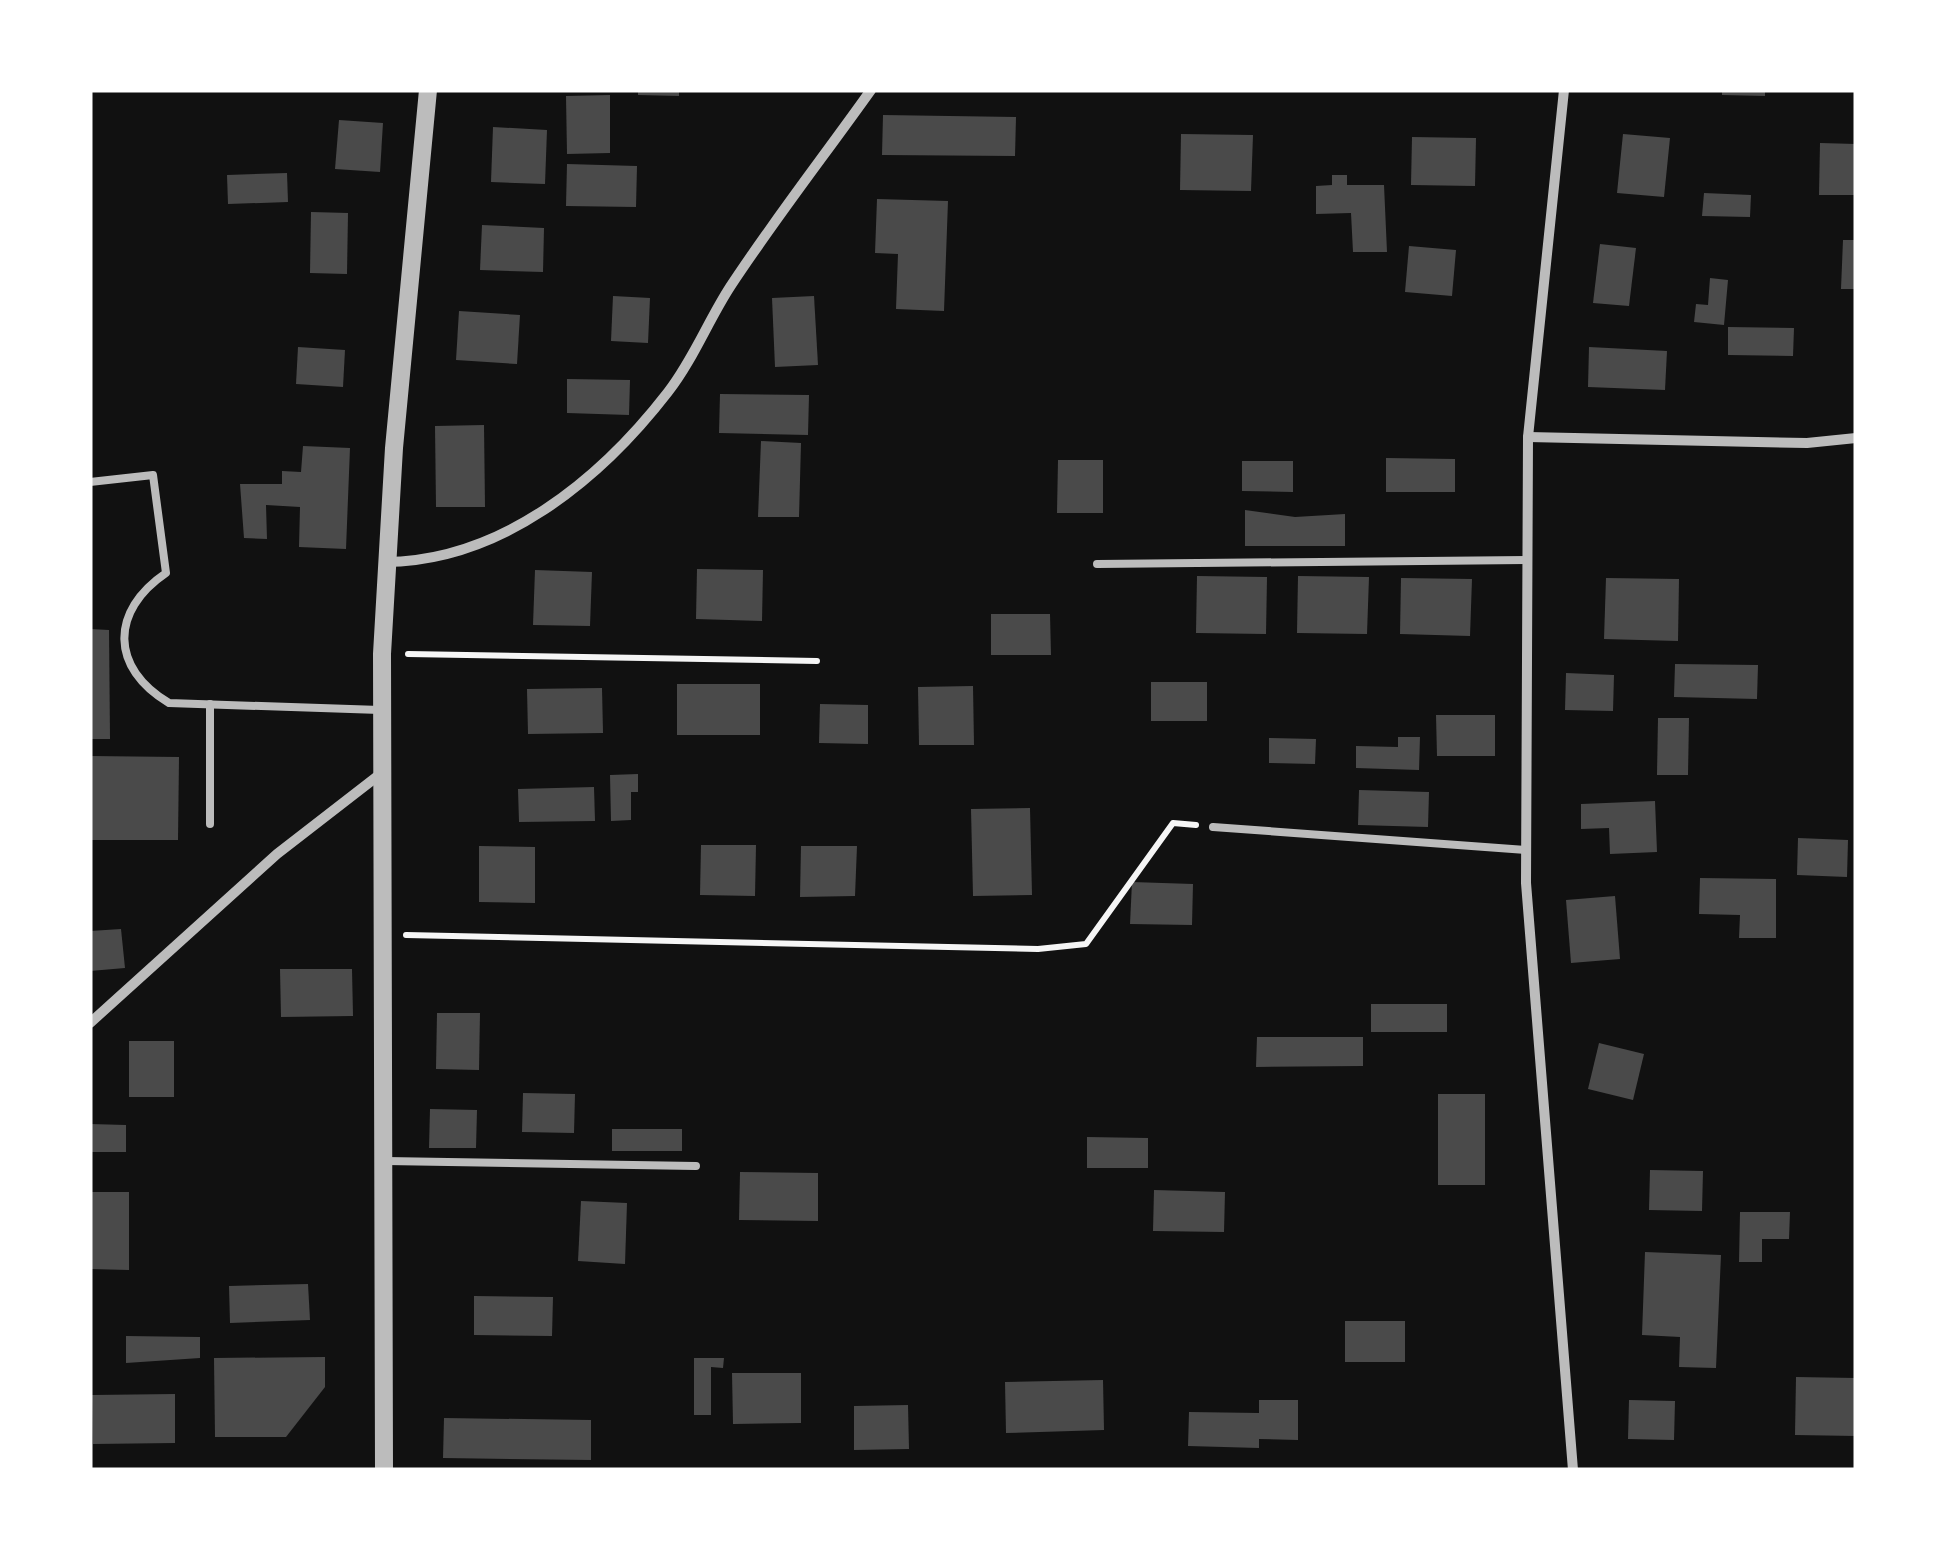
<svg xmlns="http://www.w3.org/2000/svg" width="1946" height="1560" font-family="'Noto Sans',sans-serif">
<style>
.building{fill:#4a4a4a}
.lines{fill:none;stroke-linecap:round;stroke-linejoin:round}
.path{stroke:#f5f5f5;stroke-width:6}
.service{stroke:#bcbcbc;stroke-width:8}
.minor{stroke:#bcbcbc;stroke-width:10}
.tertiary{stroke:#bcbcbc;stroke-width:18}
</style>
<rect width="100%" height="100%" fill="#111"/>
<g class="building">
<polygon points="638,90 679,90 679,96 638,95"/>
<polygon points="1722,90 1765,90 1765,96 1722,95"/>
<polygon points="610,95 610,153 567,154 566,96"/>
<polygon points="883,115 1016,117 1015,156 882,155"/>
<polygon points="339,120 383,123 380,172 335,169"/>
<polygon points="493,127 547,130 545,184 491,182"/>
<polygon points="1181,134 1253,135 1251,191 1180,190"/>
<polygon points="1623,134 1670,138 1664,197 1617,193"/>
<polygon points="1412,137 1476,138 1475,186 1411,185"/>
<polygon points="1820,143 1856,144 1856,195 1819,195"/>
<polygon points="567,164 637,166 636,207 566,206"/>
<polygon points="287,173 288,202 228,204 227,175"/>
<polygon points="1332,175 1347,175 1347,185 1384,185 1387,252 1353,252 1351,213 1316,214 1316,186 1332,185"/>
<polygon points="1704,193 1751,195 1750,217 1702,216"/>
<polygon points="877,199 948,201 944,311 896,309 898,254 875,253"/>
<polygon points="311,212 348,213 347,274 310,273"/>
<polygon points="482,225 544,228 543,272 480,270"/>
<polygon points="1843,240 1856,240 1856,289 1841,289"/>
<polygon points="1600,244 1636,248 1629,306 1593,303"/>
<polygon points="1409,246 1456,250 1452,296 1405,292"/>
<polygon points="1710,278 1728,280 1724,325 1694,322 1696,304 1708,305"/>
<polygon points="613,296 650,298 648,343 611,341"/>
<polygon points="814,296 818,365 775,367 772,298"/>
<polygon points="459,311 520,315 517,364 456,360"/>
<polygon points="1728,327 1794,328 1793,356 1728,355"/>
<polygon points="298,347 345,350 343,387 296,384"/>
<polygon points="1589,347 1667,351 1665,390 1588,387"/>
<polygon points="567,379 630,380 629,415 567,413"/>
<polygon points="720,394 809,395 808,435 719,433"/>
<polygon points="484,425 485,507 436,507 435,426"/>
<polygon points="761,441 801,443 799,517 758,517"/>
<polygon points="303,446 350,448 346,549 299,547 300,507 266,505 267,539 244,538 240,484 282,484 282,471 301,472"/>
<polygon points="1386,458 1455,459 1455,492 1386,492"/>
<polygon points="1058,460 1103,460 1103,513 1057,513"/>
<polygon points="1242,461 1293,461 1293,492 1242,491"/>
<polygon points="1245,510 1295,517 1345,514 1345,546 1245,546"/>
<polygon points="697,569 763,570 762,621 696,619"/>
<polygon points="535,570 592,572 590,626 533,625"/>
<polygon points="1197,576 1267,577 1266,634 1196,633"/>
<polygon points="1298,576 1369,577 1367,634 1297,633"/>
<polygon points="1401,578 1472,579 1470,636 1400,634"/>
<polygon points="1606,578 1679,579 1678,641 1604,639"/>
<polygon points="991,614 1050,614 1051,655 991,655"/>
<polygon points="90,629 109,630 110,739 90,739"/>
<polygon points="1675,664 1758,665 1757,699 1674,697"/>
<polygon points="1566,673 1614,675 1613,711 1565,710"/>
<rect x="1151" y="682" width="56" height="39"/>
<rect x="677" y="684" width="83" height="51"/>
<polygon points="973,686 974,745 919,745 918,687"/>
<polygon points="602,688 603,733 528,734 527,689"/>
<polygon points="820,704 868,705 868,744 819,743"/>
<polygon points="1436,715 1495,715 1495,756 1437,756"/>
<polygon points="1658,718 1689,718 1688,775 1657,775"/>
<polygon points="1398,737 1420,737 1419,770 1356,768 1356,746 1398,747"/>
<polygon points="1269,738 1316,739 1315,764 1269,763"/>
<polygon points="90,756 179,757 178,840 90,840"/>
<polygon points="638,774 638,792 631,792 631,820 611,821 610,775"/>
<polygon points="594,787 595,821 519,822 518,789"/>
<polygon points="1359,790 1429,792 1428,827 1358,825"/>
<polygon points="1655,801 1657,852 1610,854 1609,828 1581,829 1581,804"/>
<polygon points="1030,808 1032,895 973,896 971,809"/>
<polygon points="1798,838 1848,840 1847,877 1797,875"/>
<polygon points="701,845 756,845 755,896 700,895"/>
<polygon points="479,846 535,847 535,903 479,902"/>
<polygon points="801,846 857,846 855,896 800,897"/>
<polygon points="1700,878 1776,879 1776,938 1739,938 1740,915 1699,914"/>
<polygon points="1132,882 1193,884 1192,925 1130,924"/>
<polygon points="1615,896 1620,959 1571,963 1566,900"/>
<polygon points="121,929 125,968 90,971 90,931"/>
<polygon points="280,969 352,969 353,1016 281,1017"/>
<rect x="1371" y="1004" width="76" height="28"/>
<polygon points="437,1013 480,1013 479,1070 436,1069"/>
<polygon points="1257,1037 1363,1037 1363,1066 1256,1067"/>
<rect x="129" y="1041" width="45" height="56"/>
<polygon points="1599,1043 1644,1054 1633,1100 1588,1089"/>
<polygon points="523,1093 575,1094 574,1133 522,1132"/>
<rect x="1438" y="1094" width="47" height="91"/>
<polygon points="430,1109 477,1110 476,1148 429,1148"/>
<polygon points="90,1124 126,1125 126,1152 90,1152"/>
<rect x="612" y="1129" width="70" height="22"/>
<polygon points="1087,1137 1148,1138 1148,1168 1087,1168"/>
<polygon points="1650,1170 1703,1171 1702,1211 1649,1210"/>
<polygon points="740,1172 818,1173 818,1221 739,1220"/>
<polygon points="1154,1190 1225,1192 1224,1232 1153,1231"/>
<polygon points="90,1192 129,1192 129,1270 90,1269"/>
<polygon points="581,1201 627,1203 625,1264 578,1261"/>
<polygon points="1740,1212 1790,1212 1789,1239 1762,1239 1762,1262 1739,1262"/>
<polygon points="1645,1252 1721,1255 1716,1368 1679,1367 1680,1337 1642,1335"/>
<polygon points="308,1284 310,1320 230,1323 229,1286"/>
<polygon points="474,1296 553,1297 552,1336 474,1335"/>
<rect x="1345" y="1321" width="60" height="41"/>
<polygon points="126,1336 200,1337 200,1358 126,1363"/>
<polygon points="325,1357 325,1387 286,1437 215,1437 214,1358"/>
<polygon points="694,1358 724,1358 723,1368 711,1367 711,1415 694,1415"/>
<polygon points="732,1373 801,1373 801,1423 733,1424"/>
<polygon points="1796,1377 1856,1378 1856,1436 1795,1435"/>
<polygon points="1103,1380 1104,1430 1006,1433 1005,1382"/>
<polygon points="175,1394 175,1443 93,1444 92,1395"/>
<polygon points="1259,1400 1298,1400 1298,1440 1259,1439 1259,1448 1188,1446 1189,1412 1259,1413"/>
<polygon points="1629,1400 1675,1401 1674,1440 1628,1439"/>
<polygon points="908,1405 909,1449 854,1450 854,1406"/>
<polygon points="444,1418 591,1420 591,1460 443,1458"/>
</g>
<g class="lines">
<g class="path">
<polyline points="408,654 817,661"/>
<polyline points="406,935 1038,949 1086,944 1173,823 1196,825"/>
</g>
<g class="service">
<path d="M 90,482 L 153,475 L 166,573 C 110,611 110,668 169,703 L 380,710"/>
<polyline points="1097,564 1527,560"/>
<polyline points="210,824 210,704"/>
<polyline points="1213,827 1526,850"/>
<polyline points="386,1161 696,1166"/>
</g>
<g class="minor">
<polyline points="1564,90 1528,437 1526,883 1573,1470"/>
<polyline points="1528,437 1807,443 1856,438"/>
<path d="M 385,562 C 501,561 600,480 668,392 C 693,360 708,321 730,287 C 774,220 824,156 871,90"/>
<polyline points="90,1023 277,854 379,775"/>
</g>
<polyline class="tertiary" points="384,1470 382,654 394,448 428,90"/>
</g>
<rect width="1946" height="1560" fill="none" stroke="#ffffff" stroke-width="185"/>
</svg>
